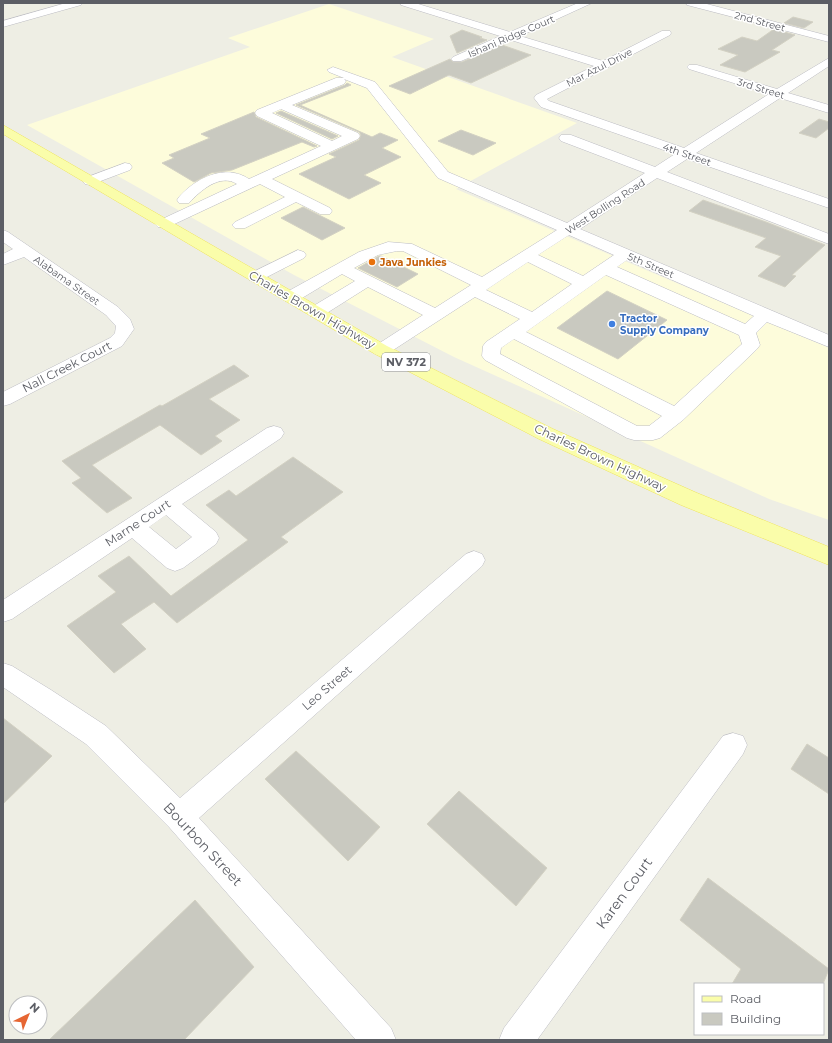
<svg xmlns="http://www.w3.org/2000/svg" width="832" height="1043" font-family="Montserrat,sans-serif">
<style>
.commercial{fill:#fdfcdb}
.building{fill:#c9c9c0;stroke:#d3d1c3}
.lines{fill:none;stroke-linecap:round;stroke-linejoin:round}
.minor-casing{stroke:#bcbcc3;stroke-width:1}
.major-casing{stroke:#efe45d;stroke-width:1}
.minor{fill:#fff;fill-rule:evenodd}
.major{fill:#fafdaa;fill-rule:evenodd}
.food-dot{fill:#e8710a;stroke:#fff;stroke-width:1.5}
.shop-dot{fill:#3f7fe0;stroke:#fff;stroke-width:1.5}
.labels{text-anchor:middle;stroke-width:3;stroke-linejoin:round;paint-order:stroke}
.far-street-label{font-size:10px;fill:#5c5e65;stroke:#fff}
.far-food-label{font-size:10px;font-weight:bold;fill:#c56008;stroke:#fff;text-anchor:start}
.far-shop-label{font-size:10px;font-weight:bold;fill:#366cbe;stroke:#fff;text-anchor:start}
.shield{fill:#fff;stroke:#8d8e93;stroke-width:1}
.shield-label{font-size:11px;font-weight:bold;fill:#5c5e65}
.street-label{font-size:12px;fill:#5c5e65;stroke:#fff}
.near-street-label{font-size:14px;fill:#5c5e65;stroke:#fff}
</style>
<rect width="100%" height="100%" fill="#eeeee4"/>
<polygon class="commercial" points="329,4 434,39 392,57 577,123 456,189 829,348 829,520 769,499 454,357 294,275 27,125 250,47 228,38"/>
<g class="building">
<polygon points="793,17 813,22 804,28 784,23"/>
<polygon points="774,29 795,35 772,50 780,52 745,72 720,65 738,55 718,49 742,37 757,41"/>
<polygon points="462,30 482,37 480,38 487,40 457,53 450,36"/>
<polygon points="502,45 531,55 471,83 449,75 410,94 389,86 450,59 453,62 462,62"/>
<polygon points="347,83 351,85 300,105 372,137 380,133 398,140 382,148 401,157 364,175 381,183 349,199 299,174 336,157 329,154 359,140 361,135 359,132 296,105 345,85"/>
<polygon points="281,111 338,136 332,139 276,113"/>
<polygon points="254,112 256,117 317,146 314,147 302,142 232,170 211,173 194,182 162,163 174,158 169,155 210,138 201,134"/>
<polygon points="819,119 829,122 829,128 816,138 799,133"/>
<polygon points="461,130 496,143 473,155 438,141"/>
<polygon points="703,200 766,222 825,245 792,275 796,276 785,287 758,276 781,256 755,247 766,238 689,211"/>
<polygon points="303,207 345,228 322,240 281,218"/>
<polygon points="379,256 381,256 418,274 397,287 358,268"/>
<polygon points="607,291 667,320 618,359 557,328"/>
<polygon points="234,365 249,376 209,399 240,420 215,436 222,441 201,455 160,425 92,465 132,498 107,513 72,483 81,478 62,461 160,405 162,406"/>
<polygon points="293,457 343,492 281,537 288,542 177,623 154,602 121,624 146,649 114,673 67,626 116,592 98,576 129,556 171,596 248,540 206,505 229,490 236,496"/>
<polygon points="3,718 52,756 3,804"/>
<polygon points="807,744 829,758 829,794 791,769"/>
<polygon points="296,751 380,827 348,861 265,779"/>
<polygon points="459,791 547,868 516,906 427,824"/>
<polygon points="708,878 829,969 823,984 732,984 741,969 680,920"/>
<polygon points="195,900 254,967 184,1040 49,1040"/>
</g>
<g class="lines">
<g class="minor-casing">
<g id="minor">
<polygon points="66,3 82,3 81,5 3,27 3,21"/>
<path d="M 400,3 L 415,3 L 510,32 L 578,3 L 592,3 L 520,36 L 603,61 L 662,31 L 670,31 L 671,33 L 670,35 L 547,99 L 549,101 L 684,148 L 769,94 L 689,69 L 687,67 L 689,65 L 697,65 L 777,89 L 829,58 L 829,66 L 788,93 L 829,105 L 829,113 L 780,98 L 696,153 L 829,199 L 829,208 L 687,159 L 667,172 L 829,234 L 829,244 L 657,178 L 580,229 L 829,335 L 829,347 L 767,322 L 756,333 L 760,345 L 757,349 L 683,420 L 660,438 L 653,440 L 634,440 L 627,438 L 485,360 L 482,356 L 483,346 L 486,342 L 520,319 L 475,297 L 387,354 L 381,356 L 375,354 L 372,350 L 375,346 L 423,315 L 368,287 L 322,316 L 316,317 L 310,316 L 307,312 L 310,308 L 355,281 L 342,274 L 297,301 L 291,302 L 285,301 L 283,297 L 285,293 L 359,252 L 388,242 L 412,244 L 482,277 L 557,230 L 438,178 L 367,88 L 344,79 L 346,81 L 344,84 L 292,105 L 358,133 L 360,136 L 358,139 L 272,179 L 330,208 L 332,211 L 330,214 L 320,214 L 296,202 L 245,228 L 235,228 L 232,225 L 235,222 L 285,197 L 260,184 L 168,227 L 158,227 L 155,224 L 158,221 L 237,184 C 220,173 200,191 189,203 L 179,203 L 177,200 L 179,197 C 196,178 225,163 249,179 L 321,146 L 257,116 L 255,113 L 257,110 L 336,78 L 344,78 L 329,72 L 327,70 L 333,67 L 375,82 L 448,172 L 567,223 L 645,173 L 561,141 L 559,138 L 561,135 L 571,135 L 655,167 L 675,154 L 541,107 L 534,98 L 536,95 L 594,66 L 511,40 L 461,61 L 453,61 L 451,59 L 453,57 L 500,36 L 401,5 ZM 281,109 L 342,136 L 332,141 L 272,113 ZM 569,235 L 614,255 L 583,276 L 538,255 ZM 397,251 L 403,251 L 471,285 L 435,308 L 354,268 L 378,255 ZM 627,260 L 754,316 L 745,324 L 617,267 ZM 528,262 L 572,284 L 532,312 L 486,290 ZM 606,275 L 739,335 L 742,344 L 674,406 L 526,332 ZM 514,339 L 662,416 L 649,426 L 637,426 L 500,354 L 501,348 Z"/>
<polygon points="686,3 703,3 829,36 829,42 687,5"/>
<polygon points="125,163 130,164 132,167 130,170 90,185 85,184 83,181 85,178"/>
<polygon points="3,230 8,232 118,307 130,319 134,329 122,346 10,404 3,406 3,392 110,338 115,333 116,326 106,315 24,257 3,265 3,254 13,249 3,242"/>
<polygon points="298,250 304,252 306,255 304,258 261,280 255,282 249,280 247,277 249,274"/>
<path d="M 274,426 L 281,428 L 284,433 L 281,438 L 182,504 L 216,532 L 219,538 L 216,544 L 183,568 L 175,571 L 167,568 L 132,538 L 12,619 L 3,622 L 3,600 L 267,428 ZM 166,515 L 192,537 L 176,549 L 149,527 Z"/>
<polygon points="474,551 482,554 485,560 482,566 199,818 391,1028 396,1040 356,1040 169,827 86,744 3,687 3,663 12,666 51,690 106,726 180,798 466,554"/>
<polygon points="733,733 743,736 747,745 743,754 537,1040 499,1040 504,1028 723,736"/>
</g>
</g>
<g class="major-casing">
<polygon id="major" points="3,125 387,346 553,429 697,493 829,547 829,565 681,505 539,439 375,354 3,134"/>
</g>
<use href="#minor" class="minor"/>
<use href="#major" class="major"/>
</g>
<circle class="food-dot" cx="372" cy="262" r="4"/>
<circle class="shop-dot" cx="612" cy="324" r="4"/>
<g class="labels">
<g class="far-street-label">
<text transform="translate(760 21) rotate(15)" y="4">2nd Street</text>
<text transform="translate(511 36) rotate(-23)" y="4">Ishani Ridge Court</text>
<text transform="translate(599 67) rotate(-27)" y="4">Mar Azul Drive</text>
<text transform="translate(761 88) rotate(17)" y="4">3rd Street</text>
<text transform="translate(687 154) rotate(19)" y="4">4th Street</text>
<text transform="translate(605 206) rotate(-33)" y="4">West Bolling Road</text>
<text transform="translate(651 265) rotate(23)" y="4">5th Street</text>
<text transform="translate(67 280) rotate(35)" y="4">Alabama Street</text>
</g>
<g class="far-food-label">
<text x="380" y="266">Java Junkies</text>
</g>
<g class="far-shop-label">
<text x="620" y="322">Tractor<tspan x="620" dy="12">Supply Company</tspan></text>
</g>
<rect class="shield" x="382" y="353" width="48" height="18" rx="3"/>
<g class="shield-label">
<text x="406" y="366">NV 372</text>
</g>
<g class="street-label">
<text transform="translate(312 310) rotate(30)" y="4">Charles Brown Highway</text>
<text transform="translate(67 367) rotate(-27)" y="4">Nall Creek Court</text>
<text transform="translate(600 458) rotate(25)" y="4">Charles Brown Highway</text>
<text transform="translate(138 523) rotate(-33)" y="4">Marne Court</text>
<text transform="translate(327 688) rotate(-41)" y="4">Leo Street</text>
</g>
<g class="near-street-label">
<text transform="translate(203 844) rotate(47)" y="5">Bourbon Street</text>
<text transform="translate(624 893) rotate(-54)" y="5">Karen Court</text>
</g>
</g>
<rect width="832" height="1043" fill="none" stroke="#5c5e65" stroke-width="8"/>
<rect x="694" y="983" width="130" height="52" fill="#ffffff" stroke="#bebfc1"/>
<rect x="702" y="996" width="20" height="6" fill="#fafdaa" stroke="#bebfc1"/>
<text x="730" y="1003" font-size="12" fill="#5c5e65">Road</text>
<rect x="702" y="1013" width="20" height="12" fill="#c9c9c0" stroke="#bebfc1"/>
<text x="730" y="1023" font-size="12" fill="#5c5e65">Building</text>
<g transform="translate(28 1015) rotate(43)"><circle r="19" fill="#ffffff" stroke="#bebfc1"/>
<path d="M0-3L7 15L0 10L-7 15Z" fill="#e66633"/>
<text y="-6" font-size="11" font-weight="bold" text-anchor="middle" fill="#5c5e65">N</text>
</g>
</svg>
